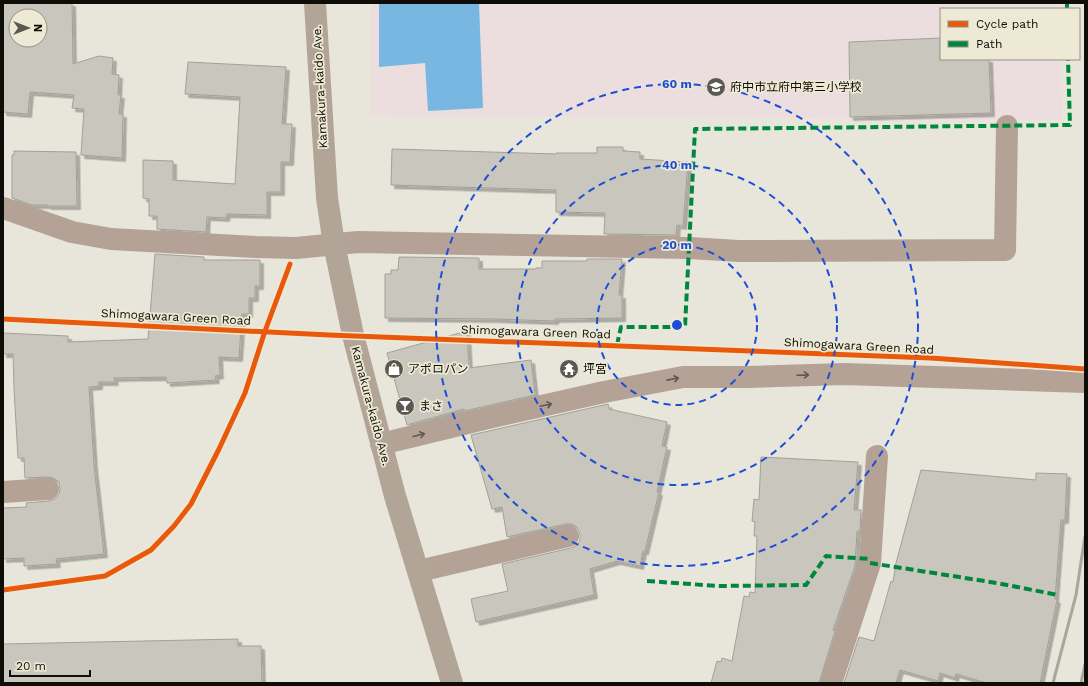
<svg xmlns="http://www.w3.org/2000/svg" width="1088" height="686" font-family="'Work Sans','Noto Sans JP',sans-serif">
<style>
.education{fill:#ecdede}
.water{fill:#78b7e1}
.building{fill:#c8c6bd;stroke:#a2a098;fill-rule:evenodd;filter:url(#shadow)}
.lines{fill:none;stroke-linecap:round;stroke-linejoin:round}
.minor{stroke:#b3a295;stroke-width:22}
.major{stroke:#b2a598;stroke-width:22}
.rail{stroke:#aca59b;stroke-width:3}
.quiet{stroke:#00873e;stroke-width:4;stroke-dasharray:8 4;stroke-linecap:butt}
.cycleway-casing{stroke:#eee9d5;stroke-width:8}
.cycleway{stroke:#e8590c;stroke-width:5}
.oneway{stroke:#60584e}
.ring{fill:none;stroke:#1d4ed8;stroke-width:2;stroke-dasharray:7 5}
.labels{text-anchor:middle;stroke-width:3.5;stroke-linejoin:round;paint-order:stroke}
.street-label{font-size:12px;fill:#0e0d07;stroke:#eee9d5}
.poi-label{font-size:12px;fill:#0e0d07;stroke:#eee9d5;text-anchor:start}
.centre{fill:#1d4ed8;stroke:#eee9d5;stroke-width:2}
.ring-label{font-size:12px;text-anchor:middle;font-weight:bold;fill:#1d4ed8;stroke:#eee9d5;stroke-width:3.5;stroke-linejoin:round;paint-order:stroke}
</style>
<defs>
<filter id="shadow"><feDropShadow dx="3.5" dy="3.5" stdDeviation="0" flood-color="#0004"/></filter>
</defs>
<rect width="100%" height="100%" fill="#e8e6db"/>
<polygon class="education" points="371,3 1059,3 1059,9 941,9 941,59 1060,59 1062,120 371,115"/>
<polygon class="water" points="379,3 479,3 483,108 428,111 425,63 379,67"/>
<g class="building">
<path d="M 3,3 L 72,3 L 73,64 L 99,56 L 113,58 L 112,74 L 119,75 L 118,95 L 121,95 L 119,114 L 123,114 L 122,158 L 81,155 L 84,109 L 72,108 L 74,95 L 30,92 L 28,114 L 3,112 ZM 16,16 L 40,16 L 40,40 L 16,40 Z"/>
<polygon points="941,38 941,59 989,59 991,113 850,117 849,42"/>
<polygon points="188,62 286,67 282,124 292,124 290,162 281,162 281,192 267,192 267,215 227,214 226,218 207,217 206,232 157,229 157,216 149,216 149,199 143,198 143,160 173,161 173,180 235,184 240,97 185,94"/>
<polygon points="597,147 623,147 623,151 640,152 640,159 688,162 683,226 677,225 676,235 604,234 605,213 556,212 556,190 391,185 392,149 556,154 556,153 597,153"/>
<polygon points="14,151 76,152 77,206 48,206 48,205 32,205 12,198 12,155 14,155"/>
<polygon points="155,254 204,257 204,260 260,260 260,286 255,286 255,298 249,298 249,314 242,314 239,358 219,357 220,375 215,376 216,380 167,383 166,377 114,378 115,382 99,382 99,386 89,387 94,466 104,554 56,559 57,564 24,566 24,558 3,559 3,508 27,507 26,503 49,501 55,499 59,494 60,489 59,482 53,478 47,477 25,478 24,458 18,458 14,389 13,354 3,354 3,333 68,336 68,342 148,339"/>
<polygon points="399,257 479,258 479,269 536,269 536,268 542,268 542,261 587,261 587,259 622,259 619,295 622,295 622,318 555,319 555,321 494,319 385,318 385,274 391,274 391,270 398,270"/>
<polygon points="467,331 469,368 531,360 535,395 464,411 464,409 407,425 387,353"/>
<polygon points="608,404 609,409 667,422 662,446 667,447 657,492 659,492 645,551 643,551 640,566 617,561 590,569 594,595 476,622 471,599 508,591 502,564 571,548 577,545 580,540 580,534 577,527 572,524 566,524 507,537 502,507 492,509 471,435"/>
<polygon points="761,457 858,462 854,510 861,510 860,531 857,531 855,566 833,630 835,631 819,683 711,683 717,661 721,662 722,658 732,661 744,596 749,597 750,592 755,593 757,536 754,536 755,522 752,521 754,499 759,500"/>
<polygon points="921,470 1036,480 1036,473 1067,474 1065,520 1061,520 1055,599 1057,600 1040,683 987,683 956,674 955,678 940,673 938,681 900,670 896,683 844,683 859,637 874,641 891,581 893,582 896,563"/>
<polygon points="238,639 238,646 261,646 262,683 3,683 3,644"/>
</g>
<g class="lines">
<g class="minor">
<polyline points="3,208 72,232 111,239 256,247 296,248 358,242 689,248 739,251 1005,250 1007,126"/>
<polyline points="381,444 492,417 604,392 683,377 748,377 844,374 1085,382"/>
<polyline points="3,492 48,489"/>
<polyline points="419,571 568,536"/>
<polyline points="831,683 870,563 877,456"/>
</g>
<polyline class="major" points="315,3 327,198 334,244 353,335 395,496 452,683"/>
<g class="rail">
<polyline points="1053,683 1076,595 1085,536"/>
<polyline points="1081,683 1085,664"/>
</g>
<g class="quiet">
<polyline points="1067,3 1067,9"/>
<polyline points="617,345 621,327 685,327 695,129 1070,125 1068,59"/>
<polyline points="870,563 997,583 1058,595"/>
<polyline points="647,581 718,586 806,585 826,556 870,559"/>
</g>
<g class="cycleway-casing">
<g id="cycleway">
<polyline points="3,319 329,335 931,358 1085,369"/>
<polyline points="3,590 105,576 151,550 174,526 191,504 219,449 245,393 265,331 290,264"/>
</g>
</g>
<use href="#cycleway" class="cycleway"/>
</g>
<defs><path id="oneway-shaft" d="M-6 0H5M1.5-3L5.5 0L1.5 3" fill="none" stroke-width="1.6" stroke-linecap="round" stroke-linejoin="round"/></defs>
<g class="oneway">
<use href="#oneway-shaft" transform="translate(803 375) rotate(-2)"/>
<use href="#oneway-shaft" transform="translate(673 379) rotate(-11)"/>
<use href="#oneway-shaft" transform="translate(546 405) rotate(-12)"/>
<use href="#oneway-shaft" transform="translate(419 435) rotate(-14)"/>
</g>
<g class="ring">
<circle cx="677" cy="325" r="80"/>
<circle cx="677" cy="325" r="160"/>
<circle cx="677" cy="325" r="241"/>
</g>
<defs>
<g id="school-disc" transform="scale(1)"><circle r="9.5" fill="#5a5951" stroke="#eee9d5"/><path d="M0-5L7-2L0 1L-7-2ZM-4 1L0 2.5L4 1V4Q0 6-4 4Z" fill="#fff"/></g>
<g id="shop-disc" transform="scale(1)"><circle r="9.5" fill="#5a5951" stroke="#eee9d5"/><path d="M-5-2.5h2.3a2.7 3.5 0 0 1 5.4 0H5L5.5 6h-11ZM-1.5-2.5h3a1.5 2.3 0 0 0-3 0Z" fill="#fff"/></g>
<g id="temple-disc" transform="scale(1)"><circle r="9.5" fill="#5a5951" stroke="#eee9d5"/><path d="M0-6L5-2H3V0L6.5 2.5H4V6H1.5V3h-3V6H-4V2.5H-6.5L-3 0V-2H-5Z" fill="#fff"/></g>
<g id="bar-disc" transform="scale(1)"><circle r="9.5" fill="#5a5951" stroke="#eee9d5"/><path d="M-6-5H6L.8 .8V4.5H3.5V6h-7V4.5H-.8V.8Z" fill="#fff"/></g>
</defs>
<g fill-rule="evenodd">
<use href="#school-disc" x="716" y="87"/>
<use href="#shop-disc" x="394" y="369"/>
<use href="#temple-disc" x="569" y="369"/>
<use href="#bar-disc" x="405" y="406"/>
</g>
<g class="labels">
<g class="street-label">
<text transform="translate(320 87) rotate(-93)" y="4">Kamakura-kaido Ave.</text>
<text transform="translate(176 317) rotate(3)" y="4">Shimogawara Green Road</text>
<text transform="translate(536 332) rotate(2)" y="4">Shimogawara Green Road</text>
<text transform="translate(859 346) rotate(3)" y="4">Shimogawara Green Road</text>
<text transform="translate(371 406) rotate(75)" y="4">Kamakura-kaido Ave.</text>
</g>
<g class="poi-label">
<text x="730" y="91">府中市立府中第三小学校</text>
<text x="408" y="373">アポロパン</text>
<text x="583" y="373">坪宮</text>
<text x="419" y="410">まさ</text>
</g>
</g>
<circle cx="677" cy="325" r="6" class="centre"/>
<g class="ring-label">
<text x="677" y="88">60 m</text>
<text x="677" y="169">40 m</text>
<text x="677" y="249">20 m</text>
</g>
<rect width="1088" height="686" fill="none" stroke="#0e0d07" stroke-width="8"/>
<rect x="940" y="8" width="140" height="52" fill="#eee9d5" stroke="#949183"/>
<rect x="948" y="21" width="20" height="6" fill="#e8590c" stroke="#949183"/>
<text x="976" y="28" font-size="12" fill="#0e0d07">Cycle path</text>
<rect x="948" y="41" width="20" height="6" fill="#00873e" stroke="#949183"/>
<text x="976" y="48" font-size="12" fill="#0e0d07">Path</text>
<g transform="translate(28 28) rotate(90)"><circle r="19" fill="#eee9d5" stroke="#949183"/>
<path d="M0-3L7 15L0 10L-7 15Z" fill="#5a5951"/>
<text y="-6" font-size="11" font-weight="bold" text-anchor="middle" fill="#0e0d07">N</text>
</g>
<path d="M10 670v6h80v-6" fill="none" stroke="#0e0d07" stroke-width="2"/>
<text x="16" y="670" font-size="12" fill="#0e0d07" stroke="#eee9d5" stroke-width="3" paint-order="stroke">20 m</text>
</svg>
